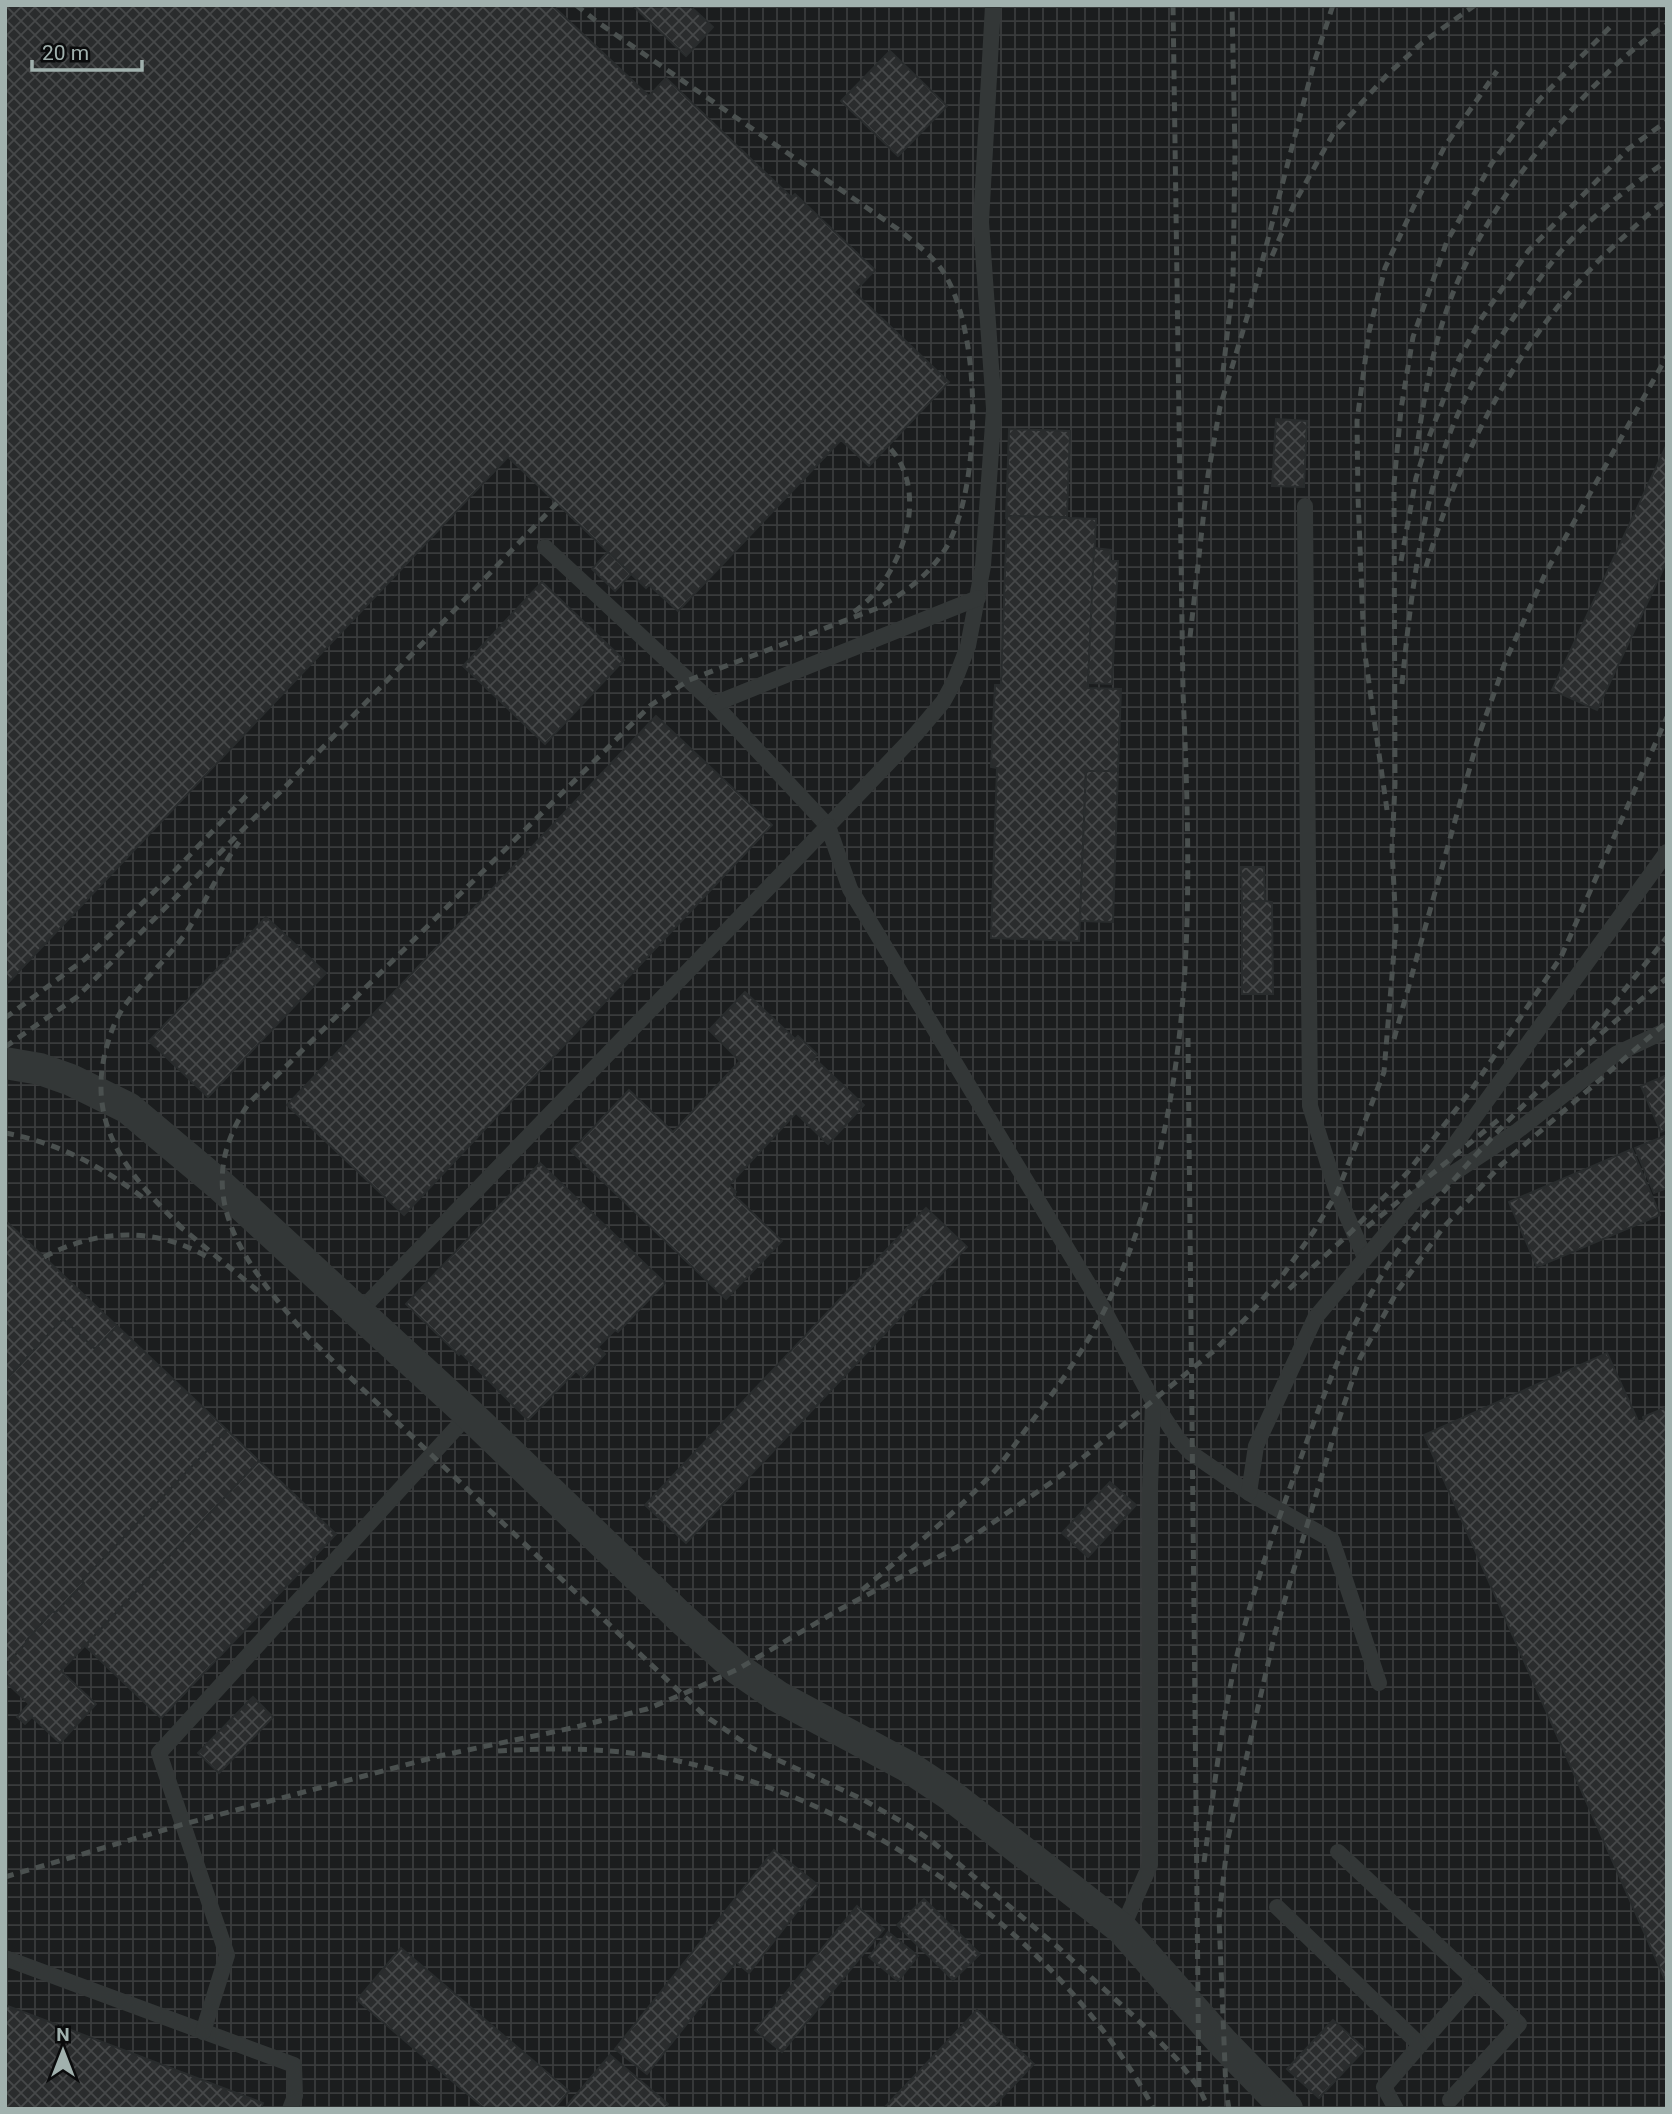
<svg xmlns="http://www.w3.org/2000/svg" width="1672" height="2114" font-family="Roboto,sans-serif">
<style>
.industrial{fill:url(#industrial-grid)}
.building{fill:url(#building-cross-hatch);stroke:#292c2d;stroke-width:2}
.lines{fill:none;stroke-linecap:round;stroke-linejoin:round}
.lane{stroke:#333737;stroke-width:16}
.street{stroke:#333737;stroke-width:32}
.rail{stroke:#4a504f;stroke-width:5;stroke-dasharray:9 7;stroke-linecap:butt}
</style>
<defs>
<pattern id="industrial-grid" width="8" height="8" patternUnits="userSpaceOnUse" patternTransform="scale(1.75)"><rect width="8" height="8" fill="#1b1d1e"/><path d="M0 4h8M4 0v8" fill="none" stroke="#393b3c"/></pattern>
<pattern id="building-cross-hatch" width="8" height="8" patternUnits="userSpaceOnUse" patternTransform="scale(1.75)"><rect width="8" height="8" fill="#2a2c2d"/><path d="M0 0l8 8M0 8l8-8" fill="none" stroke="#464849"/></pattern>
</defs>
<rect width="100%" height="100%" fill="#0f1011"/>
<rect class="industrial" x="5" y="5" width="1662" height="2104"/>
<g class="building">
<polygon points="5,5 552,5 649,96 666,78 791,197 795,194 875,270 854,292 949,382 869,466 841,440 678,611 649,585 646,588 508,457 5,986"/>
<polygon points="632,5 689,5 713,27 686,56"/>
<polygon points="890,51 947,106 898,156 841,101"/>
<polygon points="1276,419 1307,421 1304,487 1272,486"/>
<polygon points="1009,429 1070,431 1067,517 1007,516 1006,519"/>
<polygon points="1667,444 1667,561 1597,710 1552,690"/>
<polygon points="1007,516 1096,519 1088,688 1121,689 1118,771 1086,771 1079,941 991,938 997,768 991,767 995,685 1001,685"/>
<polygon points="1094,548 1111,550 1110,561 1118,561 1112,684 1088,683"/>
<polygon points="608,552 631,574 615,591 592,569"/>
<polygon points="542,582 624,660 545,744 463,666"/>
<polygon points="656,716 772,825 404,1215 287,1105"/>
<polygon points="1086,771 1118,771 1113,922 1080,921"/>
<polygon points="1241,867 1264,867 1265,901 1242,902"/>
<polygon points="1265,901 1272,902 1273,994 1242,994 1242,902"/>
<polygon points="266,917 326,973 208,1097 149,1041"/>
<polygon points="745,992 795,1039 798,1036 817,1054 814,1058 864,1105 828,1144 796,1113 729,1185 736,1192 734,1195 782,1241 726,1299 571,1151 629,1090 673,1132 740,1061 709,1030"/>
<polygon points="1667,1075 1667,1129 1661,1132 1641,1086"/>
<polygon points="1667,1135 1667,1188 1654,1193 1635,1148"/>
<polygon points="1632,1149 1660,1215 1537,1267 1509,1202"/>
<polygon points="540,1163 665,1283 618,1332 615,1330 598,1347 605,1354 583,1378 576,1371 528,1420 461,1353 459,1355 406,1304"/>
<polygon points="926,1208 967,1247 686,1543 645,1505"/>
<polygon points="8,1223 117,1326 95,1349 63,1319 5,1381 5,1225"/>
<polygon points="63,1319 95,1349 117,1326 227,1430 82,1581 84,1583 55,1613 53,1611 26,1641 27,1642 5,1666 5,1381"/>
<polygon points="1607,1353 1639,1423 1644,1420 1643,1417 1667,1407 1667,1984 1424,1435"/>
<polygon points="227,1430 259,1461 61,1671 96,1704 60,1743 32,1717 25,1724 17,1717 29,1704 5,1681 5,1666 27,1642 26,1641 53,1611 55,1613 84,1583 82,1581"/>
<polygon points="259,1461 336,1534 161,1718 85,1646"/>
<polygon points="1110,1482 1136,1505 1088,1557 1062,1533"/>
<polygon points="253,1697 273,1717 219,1773 198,1753"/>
<polygon points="774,1850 818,1885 749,1973 736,1962 647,2074 615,2049"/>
<polygon points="924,1899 980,1954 953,1980 897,1925"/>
<polygon points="857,1906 884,1929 782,2052 755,2030"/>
<polygon points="888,1932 918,1956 898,1981 869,1957"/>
<polygon points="401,1948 569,2091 554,2109 485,2109 357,2000"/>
<polygon points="5,2005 263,2103 261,2109 5,2109"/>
<polygon points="977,2010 1034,2064 991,2109 883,2109"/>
<polygon points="1333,2020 1365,2049 1319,2098 1287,2069"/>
<polygon points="610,2055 668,2104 665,2109 564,2109"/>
</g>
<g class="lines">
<g class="lane">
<polyline points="1305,506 1310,1106 1337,1193 1365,1258"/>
<polyline points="545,547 714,704 828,826 915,735 943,702 955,680 968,646 983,566 994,409 981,222 993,5"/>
<polyline points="714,704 978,598"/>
<polyline points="1424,1187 1667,852"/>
<polyline points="358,1313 828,826 850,889 1104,1310 1153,1401 1178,1439 1191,1453 1249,1493 1332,1540 1379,1683"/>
<polyline points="1249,1493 1256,1446 1315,1318 1417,1197 1516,1132 1616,1054 1667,1030"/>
<polyline points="1338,1852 1476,1981 1420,2045"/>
<polyline points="1277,1907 1420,2045 1384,2087 1396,2109"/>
<polyline points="1122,1929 1150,1865 1150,1488 1153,1401"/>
<polyline points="5,1958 294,2065 295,2096 290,2109"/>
<polyline points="203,2032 227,1955 159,1753 469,1414"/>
<polyline points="1450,2100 1519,2024 1476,1981"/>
</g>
<polyline class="street" points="5,1063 40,1069 71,1080 128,1108 221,1186 469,1414 680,1617 738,1669 777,1696 907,1766 949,1794 1122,1929 1224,2044 1287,2109"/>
<g class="rail">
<path d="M 576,5 L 596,21 L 902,232 C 917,245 934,257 944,273 C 982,334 982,486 946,548 C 929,575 905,593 878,608 L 689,680 L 651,705 L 249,1103 C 185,1196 248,1267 309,1338 L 704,1715 L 752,1748 L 862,1799 L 911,1827 L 934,1843 L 1059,1948 L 1137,2019 L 1177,2059 L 1199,2088 L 1209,2109"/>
<polyline points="1272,256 1295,202 1333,134 1388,74 1422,43 1475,5"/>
<polyline points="1223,372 1233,282 1235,151 1232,5"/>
<path d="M 1416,455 C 1424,393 1435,331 1461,274 C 1501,187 1587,78 1667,24"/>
<polyline points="1401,561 1416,478 1429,437 1459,359 1481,319 1529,250 1628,149 1667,121"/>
<path d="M 1426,567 C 1462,445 1524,329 1618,242 C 1634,228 1649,212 1667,200"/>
<path d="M 854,612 C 901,579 933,492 888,446"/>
<polyline points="1190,637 1208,475 1220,407 1251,304 1314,63 1333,5"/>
<path d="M 1402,684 C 1410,605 1419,524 1444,450 C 1459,404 1483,363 1510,323 C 1523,304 1535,284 1549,266 C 1580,225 1624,190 1667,161"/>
<polyline points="1387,810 1364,648 1358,497 1357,421 1369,332 1385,268 1413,208 1445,146 1497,71"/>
<polyline points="5,1018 85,959 165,881 248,794"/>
<polyline points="1593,1029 1667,937"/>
<polyline points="1188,1038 1199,2091"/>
<polyline points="1394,1039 1479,735 1506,660 1546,572 1667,356"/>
<polyline points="5,1047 77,997 284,788 557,503"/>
<path d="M 5,1133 C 59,1143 103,1167 146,1200"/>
<polyline points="177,1224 263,1295"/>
<polyline points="1367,1227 1503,1116"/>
<path d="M 183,1229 C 132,1178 87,1130 105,1053 C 109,1037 114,1022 123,1008 C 141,982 166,961 185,934 C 205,905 218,871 239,842"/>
<path d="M 44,1257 C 97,1229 156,1226 209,1258"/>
<polyline points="1289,1289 1352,1231 1407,1173 1472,1089 1561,957 1667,717"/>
<path d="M 862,1590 C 905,1554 949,1519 988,1478 C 1004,1462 1016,1442 1030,1424 C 1056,1390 1086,1347 1105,1309 C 1198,1114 1192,903 1183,692 L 1173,5"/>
<path d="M 498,1751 C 559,1747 624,1748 683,1762 C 873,1805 1061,1937 1154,2109"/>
<path d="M 1204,1862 C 1215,1784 1223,1704 1244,1628 C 1260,1568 1282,1510 1303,1452 C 1328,1382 1356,1309 1400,1248 C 1474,1145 1569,1058 1667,978"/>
<polyline points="5,1877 184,1824 439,1756 572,1728 647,1709 683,1694 738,1669 835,1612 959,1546 1059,1477 1215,1350 1247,1317 1280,1279 1314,1231 1337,1193 1384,1072 1396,927 1392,849 1395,784 1394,484 1401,409 1413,337 1447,241 1492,163 1540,99 1612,25"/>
<polyline points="1229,2109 1226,2091 1219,1917 1228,1838 1275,1633 1336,1428 1360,1358 1398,1290 1442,1229 1501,1165 1667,1022"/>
</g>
</g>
<rect width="1672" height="2114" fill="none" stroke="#a1b1ae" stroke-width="14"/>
<g transform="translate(63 2051)" stroke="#0a0b0c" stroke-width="5" paint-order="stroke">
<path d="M0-5L12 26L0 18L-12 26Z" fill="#a1b1ae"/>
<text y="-10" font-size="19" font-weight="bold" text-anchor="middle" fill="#a1b1ae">N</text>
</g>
<path d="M32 60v10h110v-10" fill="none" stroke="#a1b1ae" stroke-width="3.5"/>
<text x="42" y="60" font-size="21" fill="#a1b1ae" stroke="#0a0b0c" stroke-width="5" paint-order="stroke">20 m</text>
</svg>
